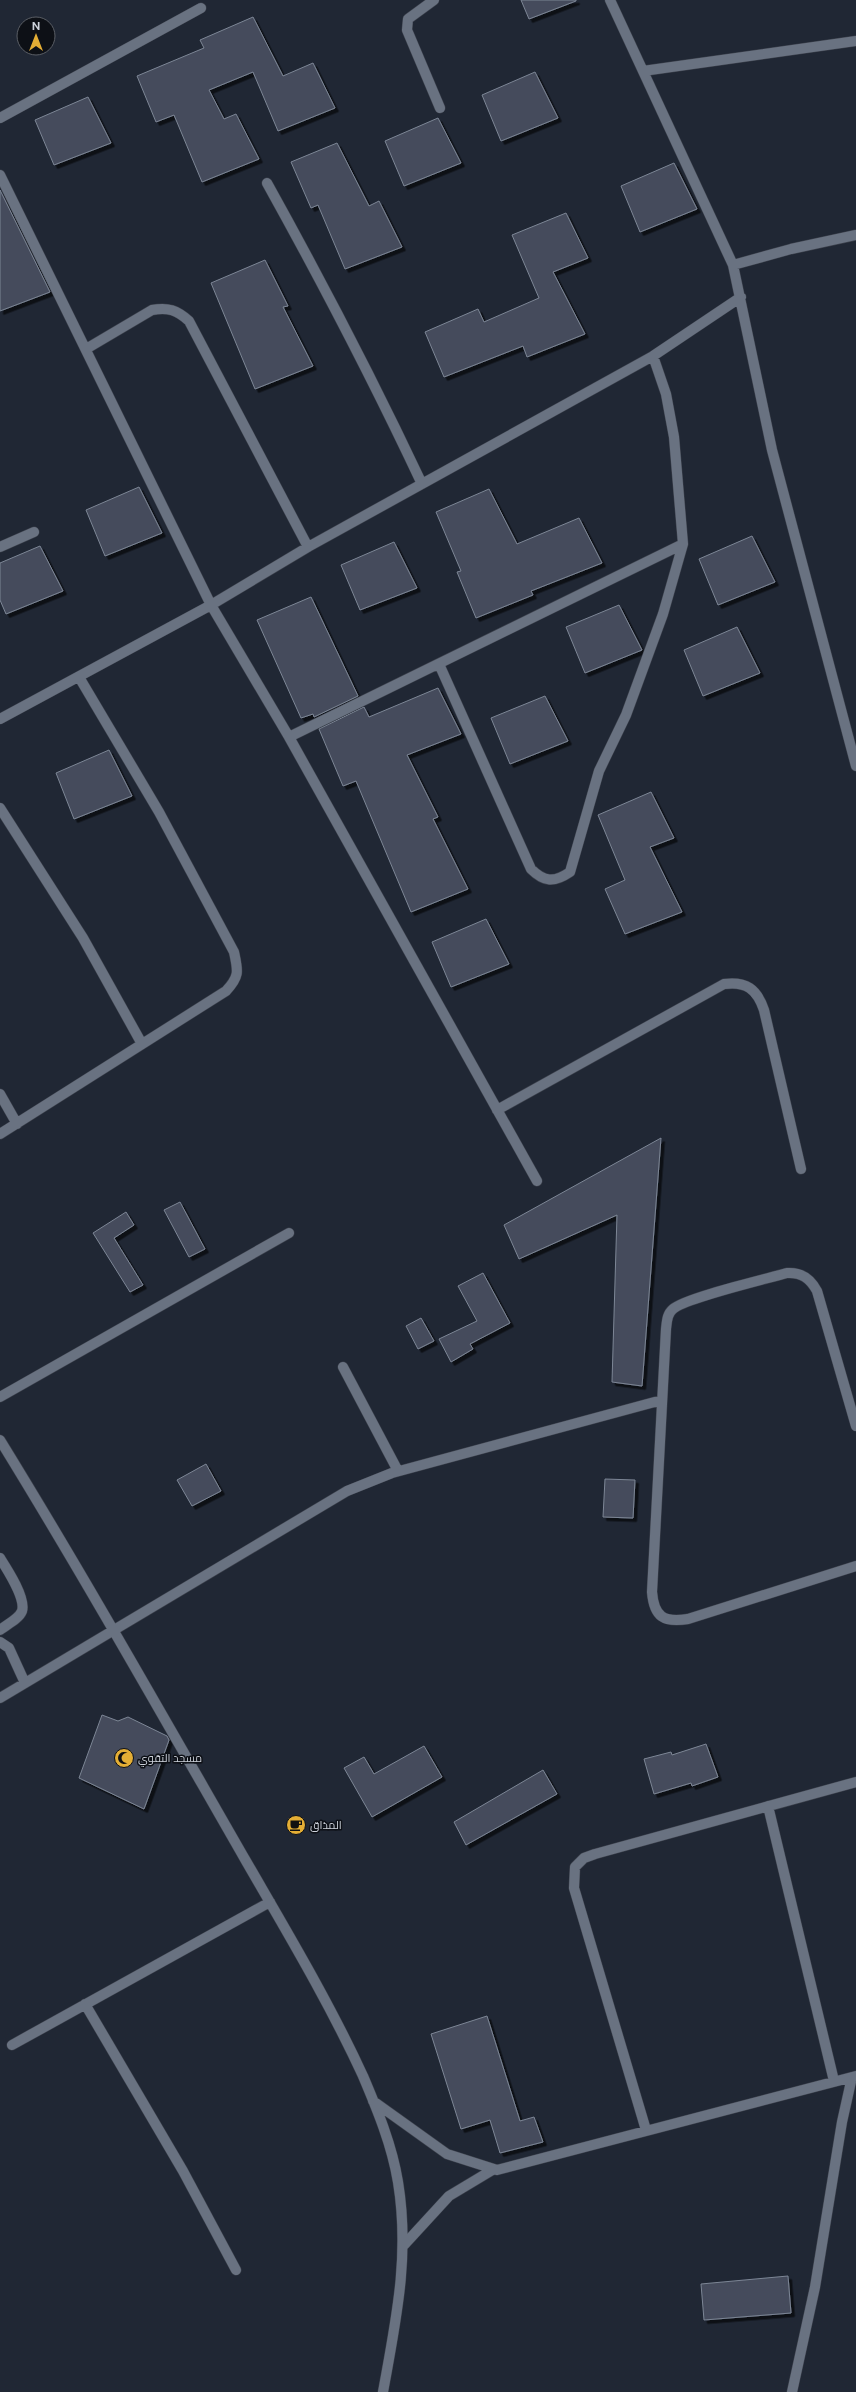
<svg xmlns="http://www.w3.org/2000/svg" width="856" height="2392" viewBox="0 0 856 2392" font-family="'Public Sans',Cairo,sans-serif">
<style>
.building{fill:#454c5b;stroke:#7d8696;filter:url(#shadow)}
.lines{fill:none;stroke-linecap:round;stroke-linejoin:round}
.minor-casing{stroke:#3d424d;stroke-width:11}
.minor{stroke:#697281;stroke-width:10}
.labels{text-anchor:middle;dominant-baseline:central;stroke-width:3;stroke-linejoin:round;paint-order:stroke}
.poi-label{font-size:11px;fill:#cdd2db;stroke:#0d1016;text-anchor:start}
</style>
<defs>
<filter id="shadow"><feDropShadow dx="3.5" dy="3.5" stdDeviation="0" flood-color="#0009"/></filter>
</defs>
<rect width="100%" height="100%" fill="#202734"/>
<path class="building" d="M521,0H576V1L529,19Z
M253,17L283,76L313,63L335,108L278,131L253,72L209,90L224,119L236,114L259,159L202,182L174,115L156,122L137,76L204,48L200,40Z
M535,72L558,118L501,141L482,95Z
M88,97L111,143L54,165L35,120Z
M438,118L461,163L404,186L385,141Z
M337,143L369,206L379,201L402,247L345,269L318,205L311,208L291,162Z
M674,163L697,209L640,232L621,186Z
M0,190L50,292L0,311Z
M566,213L588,258L553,272L585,334L527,357L523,346L444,377L425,332L478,309L484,322L539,298L512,235Z
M265,260L288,306L283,307L313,366L255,389L211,283Z
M139,487L162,533L105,556L86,510Z
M489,489L517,544L579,518L602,563L531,591L533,595L476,618L457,572L461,571L436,512Z
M752,536L775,582L718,605L699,559Z
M394,542L417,588L360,610L341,565Z
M40,546L63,591L6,614L0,600V563Z
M311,597L358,696L314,717L313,714L301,718L257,620Z
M619,605L642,650L585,673L566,627Z
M737,627L760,673L703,696L684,650Z
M438,688L461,734L407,755L438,817L433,819L468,889L411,912L356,781L343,786L319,729L364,707L369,717Z
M545,696L568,741L510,764L491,718Z
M109,750L132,796L74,819L56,773Z
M651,792L674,838L650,847L682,912L625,934L605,889L625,880L598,815Z
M486,919L509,964L451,987L432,942Z
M661,1138L642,1386L612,1382L617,1215L519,1259L504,1225Z
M180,1202L205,1249L189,1257L164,1210Z
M126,1212L134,1225L114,1238L143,1285L130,1292L93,1233Z
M483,1273L510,1323L470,1344L473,1349L451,1362L439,1339L477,1321L458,1286Z
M421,1318L434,1341L418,1349L406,1326Z
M206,1464L221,1491L192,1506L177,1480Z
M605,1479L635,1480L633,1518L603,1517Z
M102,1715L118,1721L128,1717L167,1736L169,1740L144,1809L79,1778Z
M706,1744L718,1777L692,1786L691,1783L654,1794L644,1759L671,1752L672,1755Z
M424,1746L442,1777L372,1817L344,1768L364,1757L374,1774Z
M543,1770L557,1794L466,1845L454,1822Z
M487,2016L520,2121L534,2117L543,2142L500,2153L490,2120L461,2129L431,2034Z
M788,2276L791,2313L704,2320L701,2284Z"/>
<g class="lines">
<defs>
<path id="minor" d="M434,0L408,19L407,30L440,108
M610,0L733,265L772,450L856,766
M643,71L856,41
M0,118L201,8
M0,175L211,605L289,737L537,1181
M267,183C322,282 374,382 422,484
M733,265L791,249L856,235
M86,349L152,310C168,307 177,310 189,321L308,547
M0,547L34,532
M439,664L531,869C544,882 554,883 570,872L599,771L626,715L663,614L683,544L674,437L666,394L653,356
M0,719L211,605L308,547L653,356L741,297
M289,737L683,544
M0,808L83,938L142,1044
M0,1094L17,1124
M497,1110L724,984C746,981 757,989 764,1010L801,1169
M0,1134L226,991C240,976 238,971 234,952L159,812L79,677
M343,1367L398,1471
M0,1397L289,1233
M856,1426L817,1291C810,1278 801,1272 787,1273C766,1279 685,1298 673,1309C667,1314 667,1321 666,1329L652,1592C654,1617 664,1623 688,1619L856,1566
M0,1440C85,1578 165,1720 246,1861C287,1932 329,2002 363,2076C377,2109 392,2145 398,2182C410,2256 396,2320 383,2392
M0,1558C7,1569 26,1598 22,1611C19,1619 6,1625 0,1630
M0,1642L9,1648L25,1683
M0,1698L347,1491L392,1473L662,1400
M768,1806L834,2081
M85,2004L183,2171L236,2270
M12,2045L270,1902
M373,2101L447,2154L497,2170L856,2076
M646,2130L574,1888L575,1867L584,1858L595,1854L856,1782
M404,2245L449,2196L494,2169
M792,2392L815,2287L842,2122L852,2077"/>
</defs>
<use href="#minor" class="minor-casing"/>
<use href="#minor" class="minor"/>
</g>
<defs>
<symbol id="mosque-disc" viewBox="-11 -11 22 22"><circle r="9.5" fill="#e4ae35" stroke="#0d1016"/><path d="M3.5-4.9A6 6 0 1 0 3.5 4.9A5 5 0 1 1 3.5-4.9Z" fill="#111"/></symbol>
<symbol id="cafe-disc" viewBox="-11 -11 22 22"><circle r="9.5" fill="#e4ae35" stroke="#0d1016"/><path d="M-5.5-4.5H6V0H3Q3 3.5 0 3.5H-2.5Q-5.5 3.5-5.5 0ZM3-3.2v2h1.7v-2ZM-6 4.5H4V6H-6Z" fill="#111"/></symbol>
</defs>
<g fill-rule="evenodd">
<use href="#mosque-disc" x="113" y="1747" width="22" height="22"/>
<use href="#cafe-disc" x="285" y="1814" width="22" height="22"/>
</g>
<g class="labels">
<g class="poi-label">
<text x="138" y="1758">مسجد التقوي</text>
<text x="310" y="1825">المذاق</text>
</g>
</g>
<g transform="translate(36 36)"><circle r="19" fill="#0d1016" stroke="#5a5e65"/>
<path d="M0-3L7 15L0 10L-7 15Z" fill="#e4ae35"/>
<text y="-6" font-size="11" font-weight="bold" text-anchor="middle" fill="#cdd2db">N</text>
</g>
</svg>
